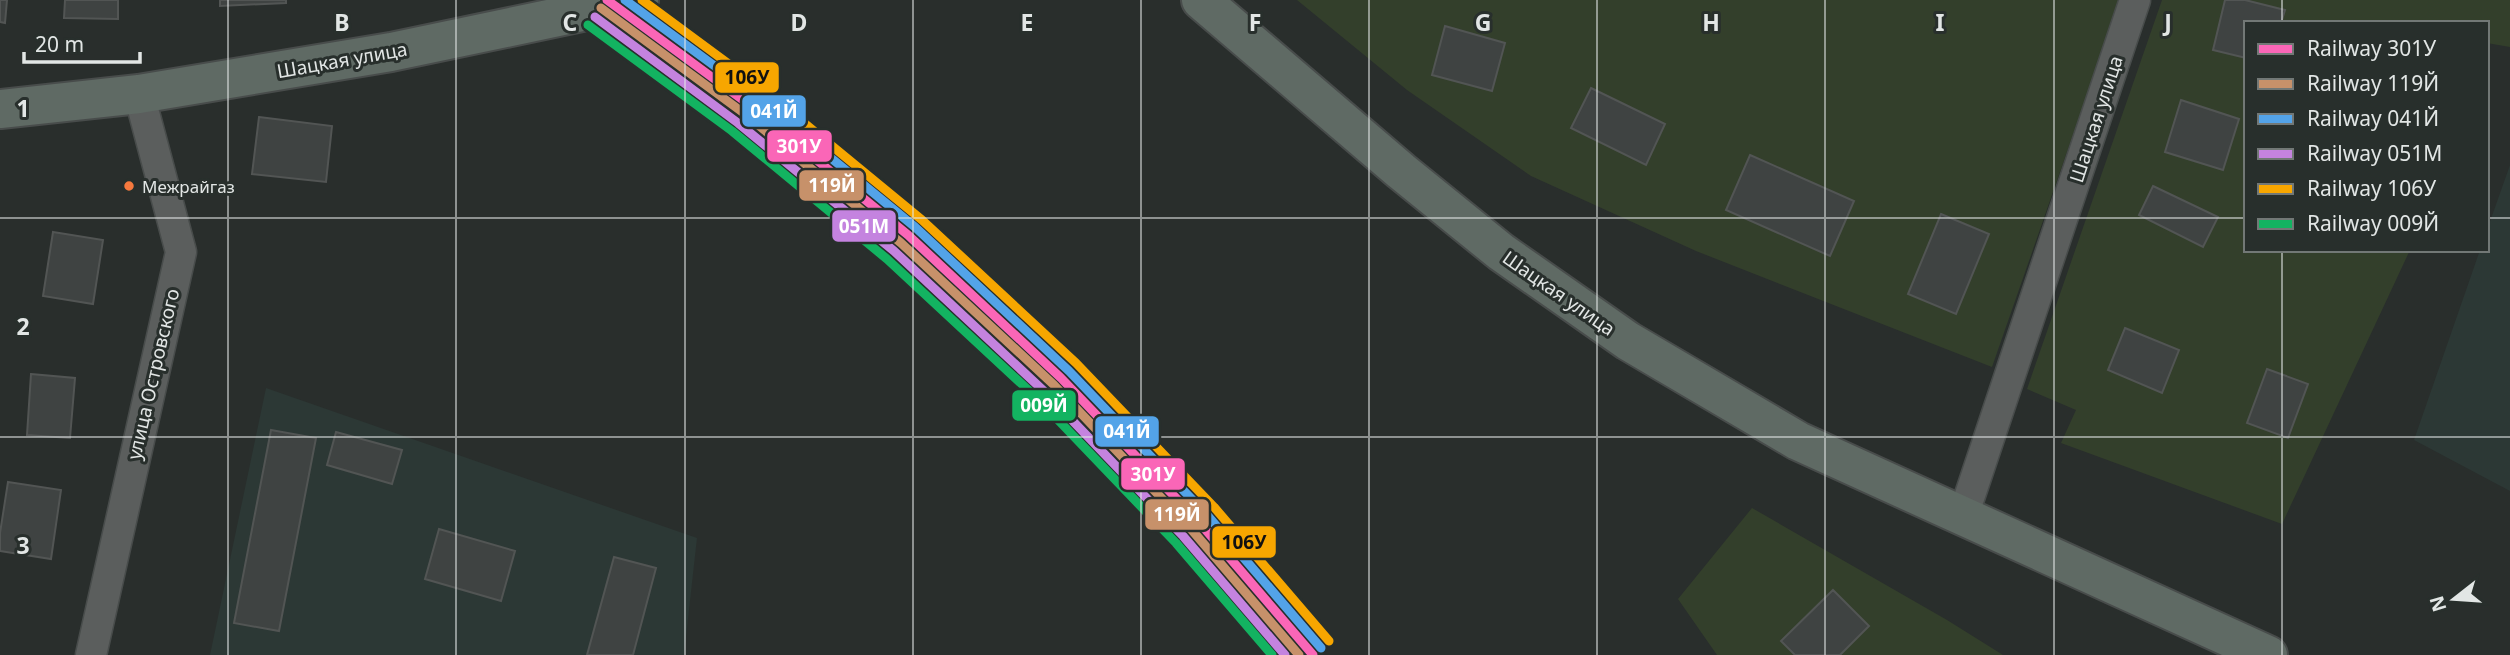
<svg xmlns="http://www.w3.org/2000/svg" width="2510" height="655" viewBox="0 0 2510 655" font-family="'Noto Sans',sans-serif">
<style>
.built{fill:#2c3835}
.green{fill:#333f2b}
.building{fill:#3f4342;stroke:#525554;stroke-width:2}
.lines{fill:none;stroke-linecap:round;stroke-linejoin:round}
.minor-casing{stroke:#484c4b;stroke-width:33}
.primary-casing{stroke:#484c4b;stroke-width:42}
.minor{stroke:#5b5e5d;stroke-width:30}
.primary{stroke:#5f6a64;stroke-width:38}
.rail-1-casing{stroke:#282f2c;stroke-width:14}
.rail-2-casing{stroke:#282f2c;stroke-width:14}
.rail-3-casing{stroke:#282f2c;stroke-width:14}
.rail-4-casing{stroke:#282f2c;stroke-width:14}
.rail-5-casing{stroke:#282f2c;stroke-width:14}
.rail-6-casing{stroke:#282f2c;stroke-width:14}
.rail-1{stroke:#fa66b7;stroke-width:9}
.rail-2{stroke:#c7916a;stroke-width:9}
.rail-3{stroke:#53a3e8;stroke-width:9}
.rail-4{stroke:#c483df;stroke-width:9}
.rail-5{stroke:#f7a600;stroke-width:9}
.rail-6{stroke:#13b361;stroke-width:9}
.grid{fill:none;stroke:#e2e6e5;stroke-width:2;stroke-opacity:0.55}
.bus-dot{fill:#f6793e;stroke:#282f2c;stroke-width:2.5}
.labels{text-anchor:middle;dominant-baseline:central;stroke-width:6;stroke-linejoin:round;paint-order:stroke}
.bus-label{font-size:17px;fill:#e2e6e5;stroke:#282f2c;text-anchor:start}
.street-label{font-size:19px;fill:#e2e6e5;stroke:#282f2c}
.grid-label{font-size:23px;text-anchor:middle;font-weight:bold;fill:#e2e6e5;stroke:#282f2c;stroke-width:6;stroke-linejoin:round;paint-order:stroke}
.line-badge{stroke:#282f2c;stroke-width:2.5}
.badge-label{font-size:19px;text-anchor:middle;font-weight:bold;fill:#fff}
.pale-badge-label{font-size:19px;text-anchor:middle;font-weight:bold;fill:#111}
</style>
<rect width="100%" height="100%" fill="#292e2c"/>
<path class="built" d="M2510,165V491L2414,440L2480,250H2487V230Z
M266,388L697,538L684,655H210Z"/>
<path class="green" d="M1297,0H2120L1992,367L1696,251L1531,176L1407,90Z
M2162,0H2510V47L2487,43V23H2246V250H2410L2282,524L2061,443L2076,410L2027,389Z
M1752,508L1947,620L2003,655H1717L1678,599Z"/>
<path class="building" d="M0,0H7L5,23L0,22Z
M65,0H118V19L64,18Z
M220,0H286V3L220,6Z
M2225,0H2245L2285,10L2281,23H2246V58L2213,50Z
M1445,26L1505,43L1492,91L1432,75Z
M1591,88L1665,124L1646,165L1571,128Z
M2181,100L2239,119L2223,170L2165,152Z
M259,117L332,126L326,182L252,174Z
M1750,155L1854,201L1830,256L1726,210Z
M2153,186L2218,217L2203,247L2139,215Z
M1941,214L1989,234L1956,314L1908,294Z
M53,232L103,240L93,304L43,296Z
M2125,328L2179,350L2162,393L2108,370Z
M2267,369L2308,384L2288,438L2247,423Z
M31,374L75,378L70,438L27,435Z
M271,430L316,438L279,631L234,623Z
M336,432L402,450L392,484L327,465Z
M8,482L61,490L51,559L0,551V533Z
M439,529L515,551L501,601L425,579Z
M614,557L656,568L633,655H587Z
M1833,590L1869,626L1840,655H1795L1781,641Z"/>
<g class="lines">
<defs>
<path id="minor" d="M1963,516L2135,0
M91,655L181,252L139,94"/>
<path id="primary" d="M1201,0L1401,171L1501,252L1628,341L1798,441L2268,655
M0,109L139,94L391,52L639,0"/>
</defs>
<use href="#minor" class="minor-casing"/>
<use href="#primary" class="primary-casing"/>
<use href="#minor" class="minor"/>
<use href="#primary" class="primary"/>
<defs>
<path id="rail-1" d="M607,0L751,106L908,235L1061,378L1199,522L1313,655"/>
<path id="rail-2" d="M601,8L745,114L901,243L1054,385L1191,529L1299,655"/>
<path id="rail-3" d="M625,0L758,98L915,227L1069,371L1207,515L1321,648"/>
<path id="rail-4" d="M595,17L738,123L894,251L1046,393L1183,536L1285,655"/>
<path id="rail-5" d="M642,0L764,90L922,220L1076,363L1214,507L1329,641"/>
<path id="rail-6" d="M588,25L732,131L887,259L1039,400L1176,543L1272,655"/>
</defs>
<use href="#rail-1" class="rail-1-casing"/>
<use href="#rail-2" class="rail-2-casing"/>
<use href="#rail-3" class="rail-3-casing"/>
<use href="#rail-4" class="rail-4-casing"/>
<use href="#rail-5" class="rail-5-casing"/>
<use href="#rail-6" class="rail-6-casing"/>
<use href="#rail-1" class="rail-1"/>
<use href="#rail-2" class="rail-2"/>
<use href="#rail-3" class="rail-3"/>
<use href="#rail-4" class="rail-4"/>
<use href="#rail-5" class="rail-5"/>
<use href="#rail-6" class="rail-6"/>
</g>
<path class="grid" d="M228,0V655M456,0V655M685,0V655M913,0V655M1141,0V655M1369,0V655M1597,0V655M1825,0V655M2054,0V655M2282,0V23M0,218H2246M2487,218H2510M2282,250V655M0,437H2510"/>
<circle class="bus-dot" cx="129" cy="186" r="6"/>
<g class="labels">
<g class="bus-label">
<text x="142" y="186">Межрайгаз</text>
</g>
<g class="street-label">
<text transform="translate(342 60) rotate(-10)">Шацкая улица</text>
<text transform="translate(2096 119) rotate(-72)">Шацкая улица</text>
<text transform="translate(1559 293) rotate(35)">Шацкая улица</text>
<text transform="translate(153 374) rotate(-77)">улица Островского</text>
</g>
</g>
<g class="grid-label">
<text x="342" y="31">B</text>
<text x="570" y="31">C</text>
<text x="799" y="31">D</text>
<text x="1027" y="31">E</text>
<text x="1255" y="31">F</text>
<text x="1483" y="31">G</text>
<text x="1711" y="31">H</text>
<text x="1940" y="31">I</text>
<text x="2168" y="31">J</text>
<text x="23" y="117">1</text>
<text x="23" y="335">2</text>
<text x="23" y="554">3</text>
</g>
<g class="line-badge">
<rect x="714" y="61" width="66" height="33" rx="7" fill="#f7a600"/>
<rect x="741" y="94" width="66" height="34" rx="7" fill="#53a3e8"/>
<rect x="766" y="129" width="67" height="34" rx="7" fill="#fa66b7"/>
<rect x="798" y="169" width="67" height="33" rx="7" fill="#c7916a"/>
<rect x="831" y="209" width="66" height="34" rx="7" fill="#c483df"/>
<rect x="1011" y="389" width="66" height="33" rx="7" fill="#13b361"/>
<rect x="1094" y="415" width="66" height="33" rx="7" fill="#53a3e8"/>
<rect x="1120" y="457" width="66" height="34" rx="7" fill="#fa66b7"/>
<rect x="1144" y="498" width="66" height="33" rx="7" fill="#c7916a"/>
<rect x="1211" y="525" width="66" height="34" rx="7" fill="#f7a600"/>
</g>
<g class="badge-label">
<text x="774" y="118">041Й</text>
<text x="799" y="153">301У</text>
<text x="832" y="192">119Й</text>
<text x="864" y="233">051М</text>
<text x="1044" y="412">009Й</text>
<text x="1127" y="438">041Й</text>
<text x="1153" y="481">301У</text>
<text x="1177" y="521">119Й</text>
</g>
<g class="pale-badge-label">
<text x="747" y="84">106У</text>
<text x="1244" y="549">106У</text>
</g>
<rect x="2244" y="21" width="245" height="231" fill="#282f2c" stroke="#727876" stroke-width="2"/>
<rect x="2258" y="44" width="35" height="10" fill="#fa66b7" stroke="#727876" stroke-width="2"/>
<text x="2307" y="56" font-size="21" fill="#e2e6e5">Railway 301У</text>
<rect x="2258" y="79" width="35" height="10" fill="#c7916a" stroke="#727876" stroke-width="2"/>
<text x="2307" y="91" font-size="21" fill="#e2e6e5">Railway 119Й</text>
<rect x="2258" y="114" width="35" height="10" fill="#53a3e8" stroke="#727876" stroke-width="2"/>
<text x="2307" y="126" font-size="21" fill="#e2e6e5">Railway 041Й</text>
<rect x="2258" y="149" width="35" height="10" fill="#c483df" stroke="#727876" stroke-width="2"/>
<text x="2307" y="161" font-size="21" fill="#e2e6e5">Railway 051М</text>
<rect x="2258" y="184" width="35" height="10" fill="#f7a600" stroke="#727876" stroke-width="2"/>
<text x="2307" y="196" font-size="21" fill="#e2e6e5">Railway 106У</text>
<rect x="2258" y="219" width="35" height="10" fill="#13b361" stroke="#727876" stroke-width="2"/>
<text x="2307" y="231" font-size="21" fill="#e2e6e5">Railway 009Й</text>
<g transform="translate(2454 599) rotate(253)" stroke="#282f2c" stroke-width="5" paint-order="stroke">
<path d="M0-5L12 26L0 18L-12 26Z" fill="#e2e6e5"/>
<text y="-10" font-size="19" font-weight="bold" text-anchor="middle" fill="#e2e6e5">N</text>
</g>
<path d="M24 52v10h116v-10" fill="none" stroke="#e2e6e5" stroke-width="3.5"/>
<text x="35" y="52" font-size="21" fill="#e2e6e5" stroke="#282f2c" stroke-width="5" paint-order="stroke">20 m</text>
</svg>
